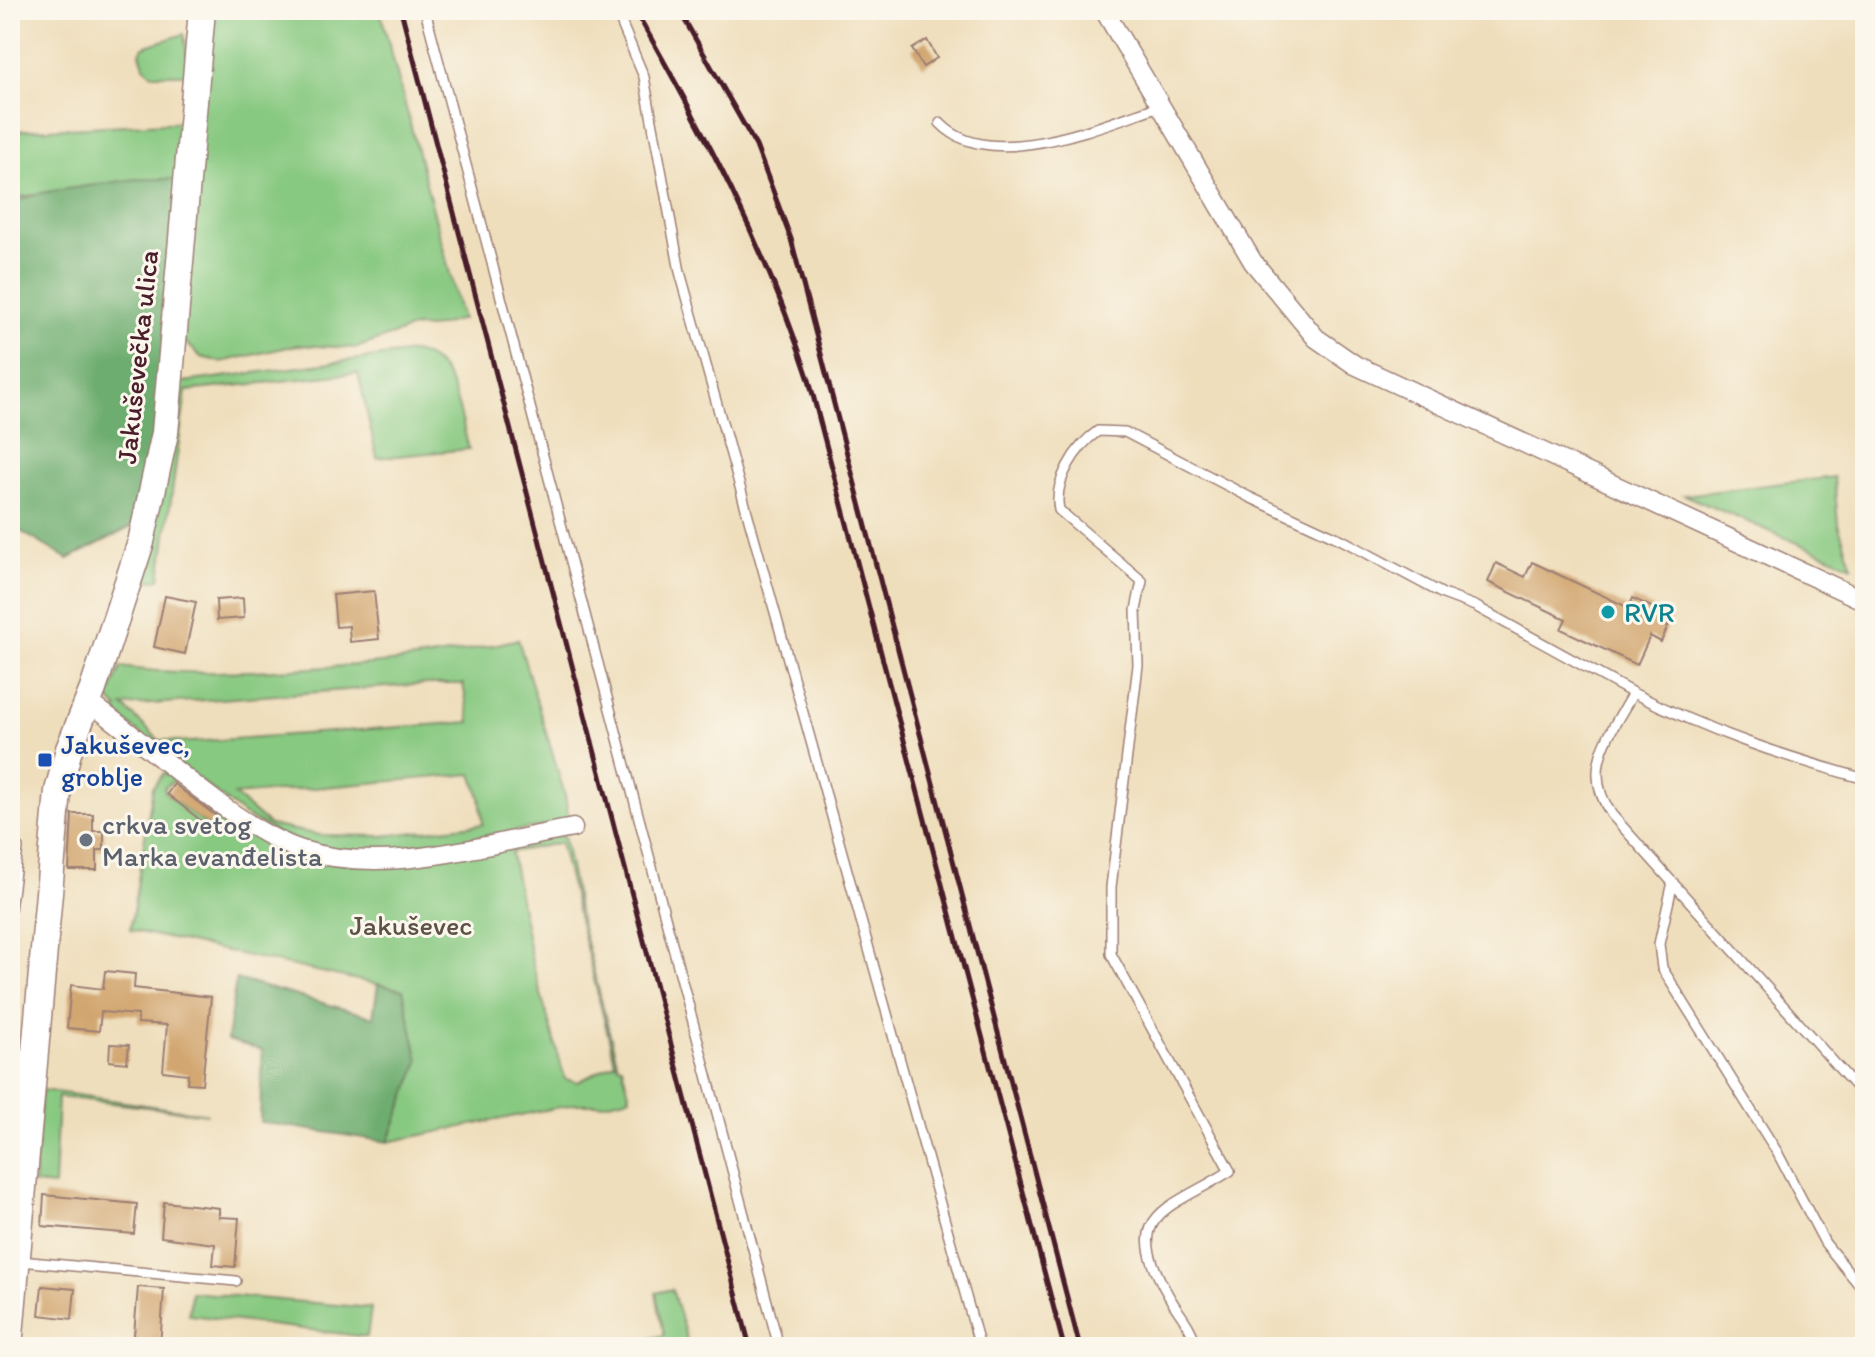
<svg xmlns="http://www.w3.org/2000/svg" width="1875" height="1357" viewBox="0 0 1875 1357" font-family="Itim,sans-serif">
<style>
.green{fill:#88c981;stroke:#697456;stroke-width:2;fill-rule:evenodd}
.forest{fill:#6ead6f;stroke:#5c664d;stroke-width:2}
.building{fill:#d2a670}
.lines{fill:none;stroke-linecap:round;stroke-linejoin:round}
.lane-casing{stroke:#9c7e74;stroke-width:12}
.street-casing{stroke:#9c7e74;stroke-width:21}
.secondary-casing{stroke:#9c7e74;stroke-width:29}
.lane{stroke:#fff;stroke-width:9}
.street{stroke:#fff;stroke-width:18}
.secondary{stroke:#fff;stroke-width:26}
.rail{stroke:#4a1f2b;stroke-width:5}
.culture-dot{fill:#0f9aa8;stroke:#fbf7ec;stroke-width:3}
.transit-dot{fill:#1a4fb4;stroke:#fbf7ec;stroke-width:3}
.worship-dot{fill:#6b7280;stroke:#fbf7ec;stroke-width:3}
.labels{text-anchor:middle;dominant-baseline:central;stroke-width:6;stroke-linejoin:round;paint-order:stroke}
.street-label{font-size:28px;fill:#4a1f2b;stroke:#fbf7ec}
.culture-label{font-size:28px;fill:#0d838f;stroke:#fbf7ec;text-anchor:start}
.transit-label{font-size:28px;fill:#164399;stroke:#fbf7ec;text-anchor:start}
.worship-label{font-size:28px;fill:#5b616d;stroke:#fbf7ec;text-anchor:start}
.park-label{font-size:28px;fill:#5d5245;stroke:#fbf7ec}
</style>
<rect width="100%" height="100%" fill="#fbf7ec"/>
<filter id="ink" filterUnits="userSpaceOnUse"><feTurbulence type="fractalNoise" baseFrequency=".0125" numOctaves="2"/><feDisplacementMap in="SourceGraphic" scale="16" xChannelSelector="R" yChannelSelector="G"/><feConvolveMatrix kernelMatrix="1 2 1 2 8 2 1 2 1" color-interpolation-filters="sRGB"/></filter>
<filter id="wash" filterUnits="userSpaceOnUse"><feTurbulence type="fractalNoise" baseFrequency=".006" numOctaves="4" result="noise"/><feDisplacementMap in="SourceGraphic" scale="32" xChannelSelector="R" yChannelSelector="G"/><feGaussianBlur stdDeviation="1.8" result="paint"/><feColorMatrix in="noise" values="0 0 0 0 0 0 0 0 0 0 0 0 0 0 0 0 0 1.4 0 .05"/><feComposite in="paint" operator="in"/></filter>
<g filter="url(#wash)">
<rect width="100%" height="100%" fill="#efdebc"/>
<path class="green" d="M210,10H380L462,319L430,328L415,327L356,348L297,345L221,362L201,357L180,337Z
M184,34L190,74H151L144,66L140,53L143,47Z
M185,122L179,189L50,193L10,198V131Z
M413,352C456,360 459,414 469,449L377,458L358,373L186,391L160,579L135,583L176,383Z
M1834,477L1838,524L1852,566L1684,495Z
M518,639L565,795L569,822L478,837L445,850L363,854L295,843L244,815L114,713L118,709L108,699L121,667C172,675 224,672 275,670C360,666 436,661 518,639ZM428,684H463L470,722L191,742L159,740L123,706ZM472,774L480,797L483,824L382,836L320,835L269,825L234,795Z
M164,773L178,778L164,788L167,794L208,826L214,828L218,822L214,818L220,812L333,861L564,836L580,919L618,1065L622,1066L630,1097L601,1104H575L388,1142L419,1061L403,990L130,930L153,787ZM560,843L615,1063L578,1082L565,1079L532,962L511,852Z
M42,1090L208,1114L58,1097L54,1186L34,1184Z
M672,1289L689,1347H617L664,1335L656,1293Z
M191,1292L371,1308L367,1337L189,1315Z"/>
<path class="forest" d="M135,179H180L159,406L135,525L68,559L10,525V203L40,193Z
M236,979L373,1017L378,984L403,990L419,1061L388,1142L260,1122L262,1050L227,1040Z"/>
<g id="blocks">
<path class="building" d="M927,40L937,58L923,67L912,49Z
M1532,562L1629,608L1633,598L1672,617L1661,642L1650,636L1637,665L1561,629L1566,619L1488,582L1496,563L1525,577Z
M374,591L379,639L350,642L349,626L336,627L333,595Z
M165,596L196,602L185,654L154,647Z
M243,598L244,618L217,620L216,600Z
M174,784L216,816L208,826L167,794Z
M72,814H93V831H104V850H97V870H69Z
M105,971L135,974L134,988L211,997L202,1084L187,1083L188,1074L163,1071L167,1025L138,1023V1015L101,1012L99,1031L67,1028L71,985L103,989Z
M110,1044L129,1045L127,1063L109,1061Z
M44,1195L137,1204L134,1234L42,1226Z
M164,1202L219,1208V1217L239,1218L235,1267L213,1265L215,1244L161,1237Z
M42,1286L75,1289L72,1319L39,1315Z
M138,1287L164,1289L160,1347H133Z"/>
</g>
</g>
<g filter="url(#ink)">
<use href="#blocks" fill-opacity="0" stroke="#9c7e74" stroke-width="2"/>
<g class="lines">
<defs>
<path id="lane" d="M425,10L779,1347
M616,10L644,77L680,272L980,1347
M940,123C989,175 1104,124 1160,106
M1865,779C1783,756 1710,732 1633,693C1609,736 1580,769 1612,815L1865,1097
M1673,882L1659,944L1662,968L1777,1152L1825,1243L1865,1292
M10,910L18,848
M20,1261L236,1281
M1196,1347C1193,1328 1179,1314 1170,1298C1119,1212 1166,1212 1230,1171L1111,954V887L1138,665L1136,610L1142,581L1059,510C1053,482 1075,447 1098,431L1125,432L1249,497L1342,540L1443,594L1475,606L1633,693"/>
<path id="street" d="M1104,10L1253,262L1316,338L1355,365L1865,601
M87,701C149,743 233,828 302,850C388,877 487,843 573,828"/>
<path id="secondary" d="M10,1335L58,791L69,749L93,689L141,542L165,433L202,10"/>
</defs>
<use href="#lane" class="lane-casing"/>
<use href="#street" class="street-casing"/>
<use href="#secondary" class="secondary-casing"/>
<use href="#lane" class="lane"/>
<use href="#street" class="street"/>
<use href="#secondary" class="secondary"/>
<path class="rail" d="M401,10L750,1347
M635,10C705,133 765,245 809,380L1064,1347
M679,10L756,146L791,239L1080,1347"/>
</g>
</g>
<circle class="culture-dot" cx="1608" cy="612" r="8"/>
<rect class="transit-dot" x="37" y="752" width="16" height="16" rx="4"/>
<circle class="worship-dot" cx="86" cy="840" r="8"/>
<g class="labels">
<g class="street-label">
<text transform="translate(137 357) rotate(-84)">Jakuševečka ulica</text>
</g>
<g class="culture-label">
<text x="1624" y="612">RVR</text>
</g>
<g class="transit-label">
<text x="61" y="744">Jakuševec,<tspan x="61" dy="32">groblje</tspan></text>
</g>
<g class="worship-label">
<text x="102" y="824">crkva svetog<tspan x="102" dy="32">Marka evanđelista</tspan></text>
</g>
<g class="park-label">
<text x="411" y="925">Jakuševec</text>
</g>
</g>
<rect width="1875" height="1357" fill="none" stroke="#fbf7ec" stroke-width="40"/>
</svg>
